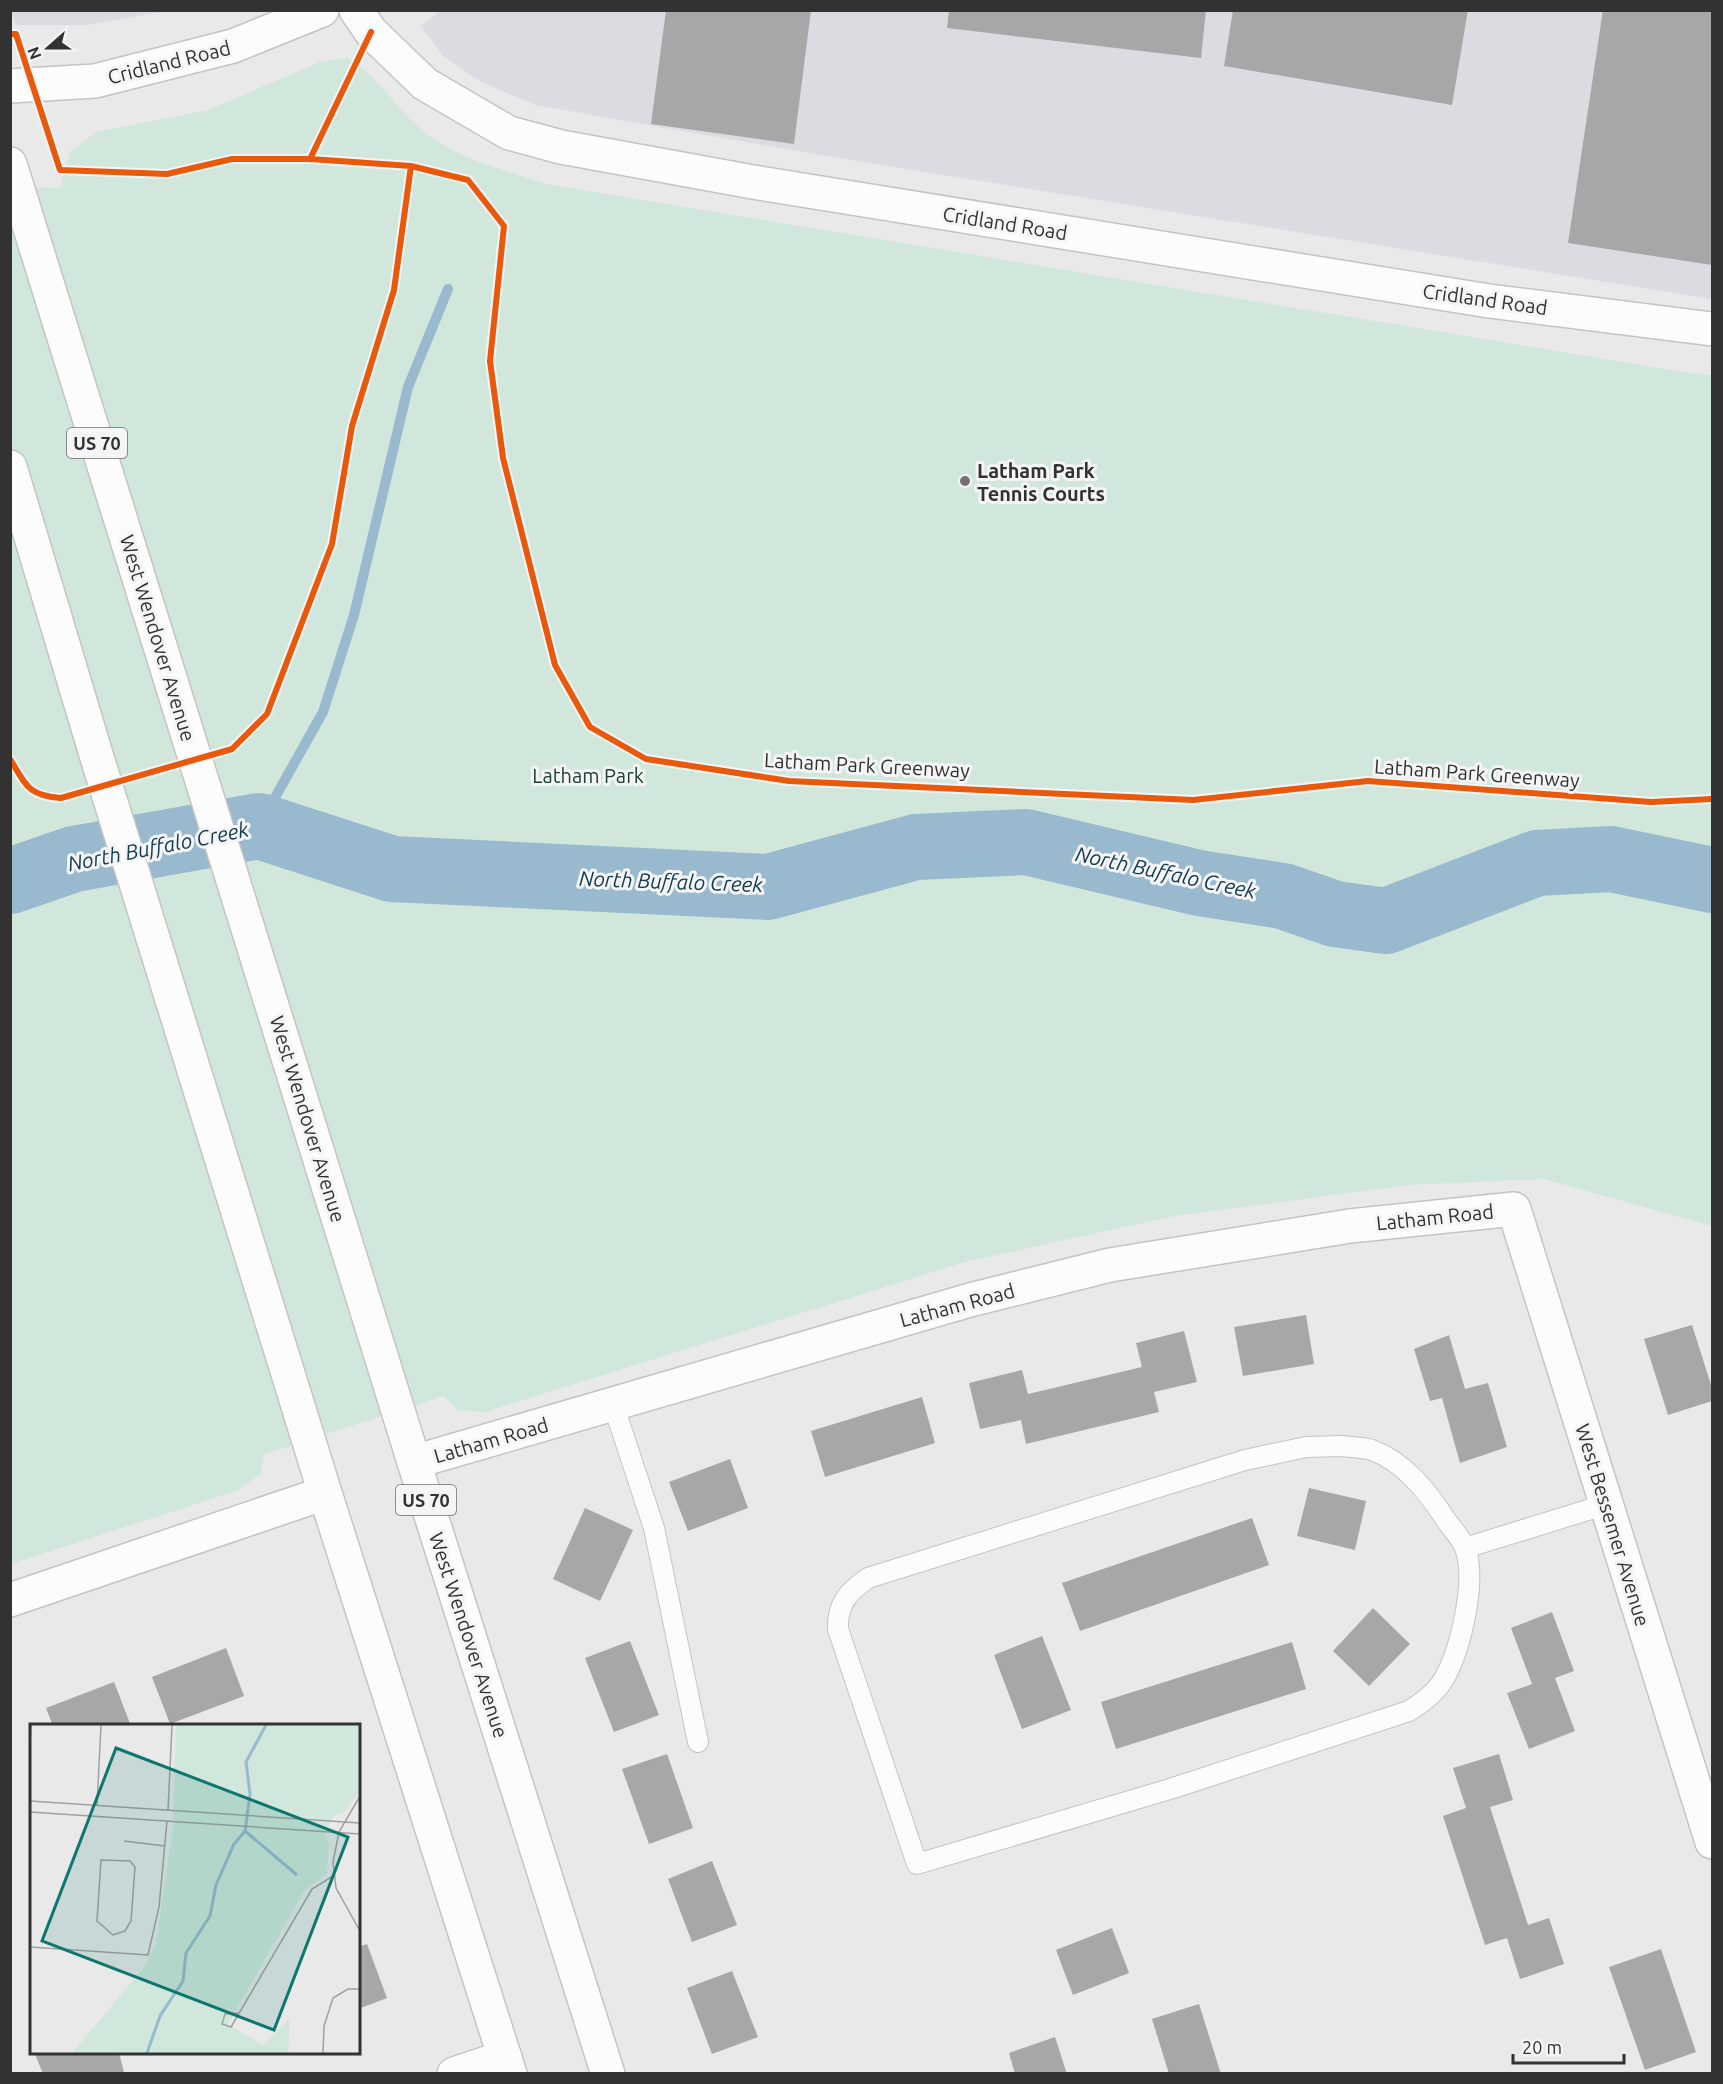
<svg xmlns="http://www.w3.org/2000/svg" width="1723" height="2084" viewBox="0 0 1723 2084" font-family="Ubuntu,sans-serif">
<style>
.built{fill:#dbdbe1}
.green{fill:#d1e7db}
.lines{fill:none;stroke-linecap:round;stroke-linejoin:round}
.stream{stroke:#98b9ce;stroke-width:10}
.river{stroke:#98b9ce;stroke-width:66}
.building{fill:#a8a7a7}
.service-casing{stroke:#c4c4c4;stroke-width:22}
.minor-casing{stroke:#c4c4c4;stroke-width:36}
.tertiary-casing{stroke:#c4c4c4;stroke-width:36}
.trunk-casing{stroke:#c4c4c4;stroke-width:36}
.service{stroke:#fcfcfc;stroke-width:20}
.minor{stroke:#fcfcfc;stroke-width:33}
.tertiary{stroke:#fcfcfc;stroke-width:33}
.trunk{stroke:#fcfcfc;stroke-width:33}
.cycleway-casing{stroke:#f5f5f7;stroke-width:10}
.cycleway{stroke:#e8590c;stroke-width:6}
.poi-dot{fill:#727273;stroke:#f5f5f7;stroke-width:2}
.labels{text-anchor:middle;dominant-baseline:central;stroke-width:6;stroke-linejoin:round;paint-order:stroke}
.shield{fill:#f5f5f7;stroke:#6c6c6e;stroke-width:1.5}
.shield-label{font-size:18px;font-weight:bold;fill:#323233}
.street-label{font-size:20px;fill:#323233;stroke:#f5f5f7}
.poi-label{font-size:20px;font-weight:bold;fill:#323233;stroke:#f5f5f7;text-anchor:start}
.park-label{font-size:20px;fill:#174230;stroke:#f5f5f7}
.water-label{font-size:21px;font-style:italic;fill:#113a4f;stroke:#f5f5f7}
.inset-river{fill:none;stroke:#98b9ce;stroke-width:3}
.inset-road{fill:none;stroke:#a0a0a0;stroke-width:1.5}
.view{fill:#0f766e;fill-opacity:0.15;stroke:#0f766e;stroke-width:3}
.inset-edge{fill:none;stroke:#323233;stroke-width:3}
</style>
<rect width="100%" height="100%" fill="#e9e9e9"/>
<path class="built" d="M441,10L1712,11V299L820,155L535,105L479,81L443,56L421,26Z
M11,11V10L167,11L88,25H16Z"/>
<path class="green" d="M347,58C379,75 397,112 427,134C459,159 507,171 546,184L1689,373L1712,375V1226L1544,1179L1409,1185L1175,1216L965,1262L485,1412L457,1410L444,1396L265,1454L260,1474L239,1490L11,1564V186L60,188L70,152L96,132L208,110L320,62Z"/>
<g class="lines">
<path class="stream" d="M259,826L323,712L354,615L408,387L448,289"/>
<path class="river" d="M10,881L74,859L259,826L392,869L768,887L916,847L1026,842L1199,883L1283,896L1335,914L1386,921L1537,863L1611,859L1712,880"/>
</g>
<path class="building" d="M666,10H811L794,144L651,124Z
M949,10H1206L1201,58L947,28Z
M1233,10H1468L1452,105L1224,66Z
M1603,10H1712V265L1568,243Z
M1306,1315L1314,1364L1243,1376L1234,1327Z
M1692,1325L1712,1388V1401L1668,1415L1644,1339Z
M1184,1331L1197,1382L1154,1392L1159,1412L1026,1444L1021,1420L980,1429L969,1383L1022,1370L1028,1394L1142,1367L1136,1343Z
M1449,1335L1465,1389L1488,1383L1507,1447L1460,1463L1442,1398L1430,1401L1414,1349Z
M922,1397L935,1443L825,1477L811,1431Z
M730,1459L748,1508L688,1531L669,1482Z
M1309,1488L1366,1501L1355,1550L1297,1536Z
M585,1508L633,1530L600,1601L553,1579Z
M1252,1518L1269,1565L1080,1631L1062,1583Z
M1373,1608L1410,1644L1369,1686L1333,1651Z
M1552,1612L1574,1671L1555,1678L1575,1731L1529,1749L1507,1693L1532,1684L1511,1628Z
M1042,1636L1071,1710L1022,1729L994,1655Z
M630,1641L659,1715L614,1732L585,1658Z
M1292,1642L1306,1689L1116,1749L1101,1702Z
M226,1648L244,1696L170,1724L152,1677Z
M114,1682L131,1726H53L46,1708Z
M667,1754L693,1828L649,1844L622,1769Z
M1499,1754L1513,1800L1490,1807L1528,1925L1549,1918L1564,1964L1520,1979L1507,1938L1485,1945L1443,1816L1466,1808L1453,1768Z
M712,1861L737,1925L692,1942L668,1879Z
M1112,1928L1129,1973L1073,1995L1056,1950Z
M367,1944L387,1998L358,2009V1947Z
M1661,1949L1696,2052L1645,2070L1609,1967Z
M732,1971L758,2037L712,2054L687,1988Z
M1199,2004L1221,2074H1169L1152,2019Z
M1055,2037L1067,2074H1015L1009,2053Z
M40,2052H119L124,2073L43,2074L35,2054Z"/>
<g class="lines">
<defs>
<path id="service" d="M613,1404L654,1528L698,1742
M1340,1446C1350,1447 1363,1447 1372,1450C1404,1462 1426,1490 1444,1517C1450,1527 1461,1537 1465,1548C1477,1579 1461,1648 1445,1677C1437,1692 1423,1702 1409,1711L1170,1789L917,1864L838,1629C837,1604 848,1592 868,1578L1245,1460L1306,1447Z
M1465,1548L1607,1504"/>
<path id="minor" d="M356,10L371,32L425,84L509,133L561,147L753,182L1489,301L1712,329
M414,1462L970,1300L1110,1265L1350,1226L1514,1209L1712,1842
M10,1600L325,1493
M454,2074L505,2057"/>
<path id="tertiary" d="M10,86L95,81L233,46L322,10"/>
<path id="trunk" d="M10,164L414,1462L608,2074
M10,467L95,751L325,1493L510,2074"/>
</defs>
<use href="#service" class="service-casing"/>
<use href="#minor" class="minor-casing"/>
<use href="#tertiary" class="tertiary-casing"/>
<use href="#trunk" class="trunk-casing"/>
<use href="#service" class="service"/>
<use href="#minor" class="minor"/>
<use href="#tertiary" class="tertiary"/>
<use href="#trunk" class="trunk"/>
<defs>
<path id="cycleway" d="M10,34H16L60,170L167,174L232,159H310L411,166L468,180L504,226L490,361L503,458L555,665L590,727L646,759L789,781L1193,800L1368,781L1651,802L1712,799
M310,159L371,32
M10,759C26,785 28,796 61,798L232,749L267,714L332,544L352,426L394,290L411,166"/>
</defs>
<use href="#cycleway" class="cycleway-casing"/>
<use href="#cycleway" class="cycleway"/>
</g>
<circle class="poi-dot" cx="965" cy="481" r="6"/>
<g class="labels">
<g class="shield">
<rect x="67" y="428" width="60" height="30" rx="4.5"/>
<rect x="396" y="1485" width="60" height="30" rx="4.5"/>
</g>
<g class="shield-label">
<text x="97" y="443">US 70</text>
<text x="426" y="1500">US 70</text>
</g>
<g class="street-label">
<text transform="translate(169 62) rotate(-14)">Cridland Road</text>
<text transform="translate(1005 223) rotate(9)">Cridland Road</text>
<text transform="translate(1485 299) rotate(8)">Cridland Road</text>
<text transform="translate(158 638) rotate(73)">West Wendover Avenue</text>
<text transform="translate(867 765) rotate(3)">Latham Park Greenway</text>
<text transform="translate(1477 773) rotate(4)">Latham Park Greenway</text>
<text transform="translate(308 1119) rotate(73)">West Wendover Avenue</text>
<text transform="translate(1435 1217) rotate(-6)">Latham Road</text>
<text transform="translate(957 1305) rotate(-15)">Latham Road</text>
<text transform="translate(491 1440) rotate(-16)">Latham Road</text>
<text transform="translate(1613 1525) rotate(73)">West Bessemer Avenue</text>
<text transform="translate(469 1635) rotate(72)">West Wendover Avenue</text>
</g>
<g class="poi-label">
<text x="977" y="470">Latham Park<tspan x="977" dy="23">Tennis Courts</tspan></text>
</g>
<g class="park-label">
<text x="588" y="775">Latham Park</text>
</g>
<g class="water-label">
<text transform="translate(158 846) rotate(-11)">North Buffalo Creek</text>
<text transform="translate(1166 872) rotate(12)">North Buffalo Creek</text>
<text transform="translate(671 881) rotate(2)">North Buffalo Creek</text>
</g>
</g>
<g transform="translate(30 1724)">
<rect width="330" height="330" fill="#e9e9e9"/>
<path d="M146,1H330V68L314,88L304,91L295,112L299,119L297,150L274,167L198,300L233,321L260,294L258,329H42L116,241L126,220L143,103Z" fill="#d1e7db"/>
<path class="inset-river" d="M215,107L267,151M117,329L130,292L153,257L156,229L180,192L186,161L204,120L215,107L220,70L216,38L236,1"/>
<path class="inset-road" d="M0,19L1,1M330,72L309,108L303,138L306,164L330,207M0,77L330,99M67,82L71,1M138,86L142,1M0,88L330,110M94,117L135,122M71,136L100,137L105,143L101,197L95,207L83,211L67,197ZM0,223L118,231L129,183L137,97M209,289L195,290L192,300L201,303L282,165L303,152M293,329L294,302L303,274L318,265H330"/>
<path class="view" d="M86,24L318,113L244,306L12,217Z"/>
<rect width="330" height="330" class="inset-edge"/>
</g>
<rect width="1723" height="2084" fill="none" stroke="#323233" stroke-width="24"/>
<g transform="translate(48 48) rotate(249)" stroke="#f5f5f7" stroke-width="4.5" paint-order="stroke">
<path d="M0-4.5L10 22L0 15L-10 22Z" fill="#323233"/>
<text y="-9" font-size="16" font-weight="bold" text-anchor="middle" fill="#323233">N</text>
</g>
<path d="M1513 2054v9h111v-9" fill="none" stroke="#323233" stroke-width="3"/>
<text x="1522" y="2054" font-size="18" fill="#323233" stroke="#f5f5f7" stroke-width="4.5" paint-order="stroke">20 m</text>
</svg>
